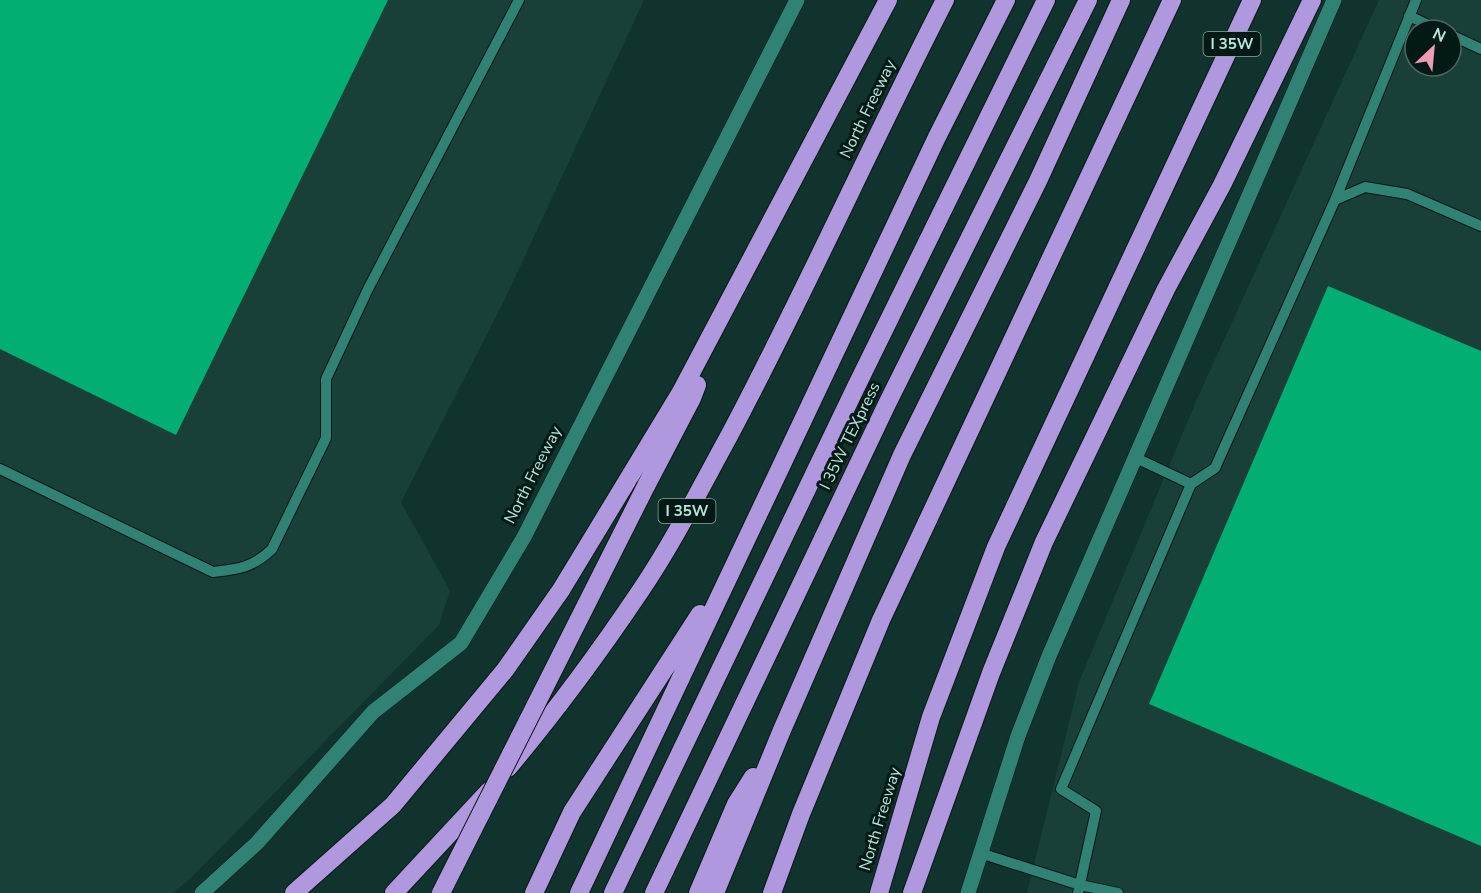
<svg xmlns="http://www.w3.org/2000/svg" width="1481" height="893" viewBox="0 0 1481 893" font-family="'Nunito Sans',sans-serif">
<style>
.built{fill:#193f39;fill-rule:evenodd}
.building{fill:#02ae71}
.lines{fill:none;stroke-linecap:round;stroke-linejoin:round}
.service-casing{stroke:#0a1815;stroke-width:12}
.secondary-casing{stroke:#0a1815;stroke-width:16}
.motorway-casing{stroke:#0a1815;stroke-width:20}
.service{stroke:#308274;stroke-width:10}
.secondary{stroke:#308274;stroke-width:15}
.motorway{stroke:#b098df;stroke-width:18}
.motorway-bridge-casing{stroke:#0a1815;stroke-width:20;stroke-linecap:butt}
.motorway-bridge{stroke:#b098df;stroke-width:18}
.labels{text-anchor:middle;dominant-baseline:central;stroke-width:6;stroke-linejoin:round;paint-order:stroke}
.shield{fill:#031915;stroke:#82aaa1;stroke-width:1.5}
.shield-label{font-size:15px;font-weight:bold;fill:#b8e8dd}
.street-label{font-size:16px;fill:#b8e8dd;stroke:#031915}
</style>
<rect width="100%" height="100%" fill="#11332d"/>
<path class="built" d="M0,0H644L505,299L401,502L450,591L439,625L192,877L173,893H0Z
M1379,0H1481V893H1027L1079,682L1197,399ZM1415,30H1451V66H1415Z"/>
<path class="building" d="M0,0H388L176,435L0,349Z
M1328,286L1481,351V846L1149,704Z"/>
<g class="lines">
<defs>
<path id="service" d="M1409,16L1439,30
M1451,35L1481,49
M1335,200L1416,0
M1136,458L1191,484L1215,468L1335,200L1365,187L1407,194L1481,226
M0,469L213,572C239,569 252,568 272,549L326,438V379L368,289L519,0
M980,853L1080,885L1118,893
M1078,893L1096,811L1061,789L1191,484"/>
<path id="secondary" d="M202,893L257,843L373,712L461,643L524,537L797,0
M968,893L1018,736L1049,656L1334,0"/>
<path id="motorway" d="M646,486L692,398L697,385
M508,768C556,711 600,651 641,590C674,541 701,487 729,436C805,293 871,144 945,0
M294,893L393,805L505,670L561,590L681,392L888,0
M394,893L489,791
M534,893L572,812L700,614
M579,893L937,137L1006,0
M613,893L855,389L1046,0
M654,893L887,404L1088,0
M698,893L736,804L753,777
M715,893L782,730L902,455L1038,181L1121,0
M772,893L801,814L881,620L1172,0
M879,893L931,717L996,547L1252,0
M912,893L991,673L1044,542L1166,289L1222,185L1312,0"/>
</defs>
<use href="#service" class="service-casing"/>
<use href="#secondary" class="secondary-casing"/>
<use href="#motorway" class="motorway-casing"/>
<use href="#service" class="service"/>
<use href="#secondary" class="secondary"/>
<use href="#motorway" class="motorway"/>
<defs>
<path id="motorway-bridge" d="M441,893L646,486"/>
</defs>
<use href="#motorway-bridge" class="motorway-bridge-casing"/>
<use href="#motorway-bridge" class="motorway-bridge"/>
</g>
<g class="labels">
<g class="shield">
<rect x="1203.5" y="32" width="57" height="24" rx="4.5"/>
<rect x="658.5" y="499" width="57" height="24" rx="4.5"/>
</g>
<g class="shield-label">
<text x="1232" y="44">I 35W</text>
<text x="687" y="511">I 35W</text>
</g>
<g class="street-label">
<text transform="translate(868 109) rotate(-64)">North Freeway</text>
<text transform="translate(850 436) rotate(-64)">I 35W TEXpress</text>
<text transform="translate(533 475) rotate(-63)">North Freeway</text>
<text transform="translate(880 819) rotate(-73)">North Freeway</text>
</g>
</g>
<g transform="translate(1433 48) rotate(26)"><circle r="28" fill="#031915" stroke="#4b6c65" stroke-width="1.5"/>
<path d="M0-4.5L10 22L0 15L-10 22Z" fill="#f09ab5"/>
<text y="-9" font-size="16" font-weight="bold" text-anchor="middle" fill="#b8e8dd">N</text>
</g>
</svg>
